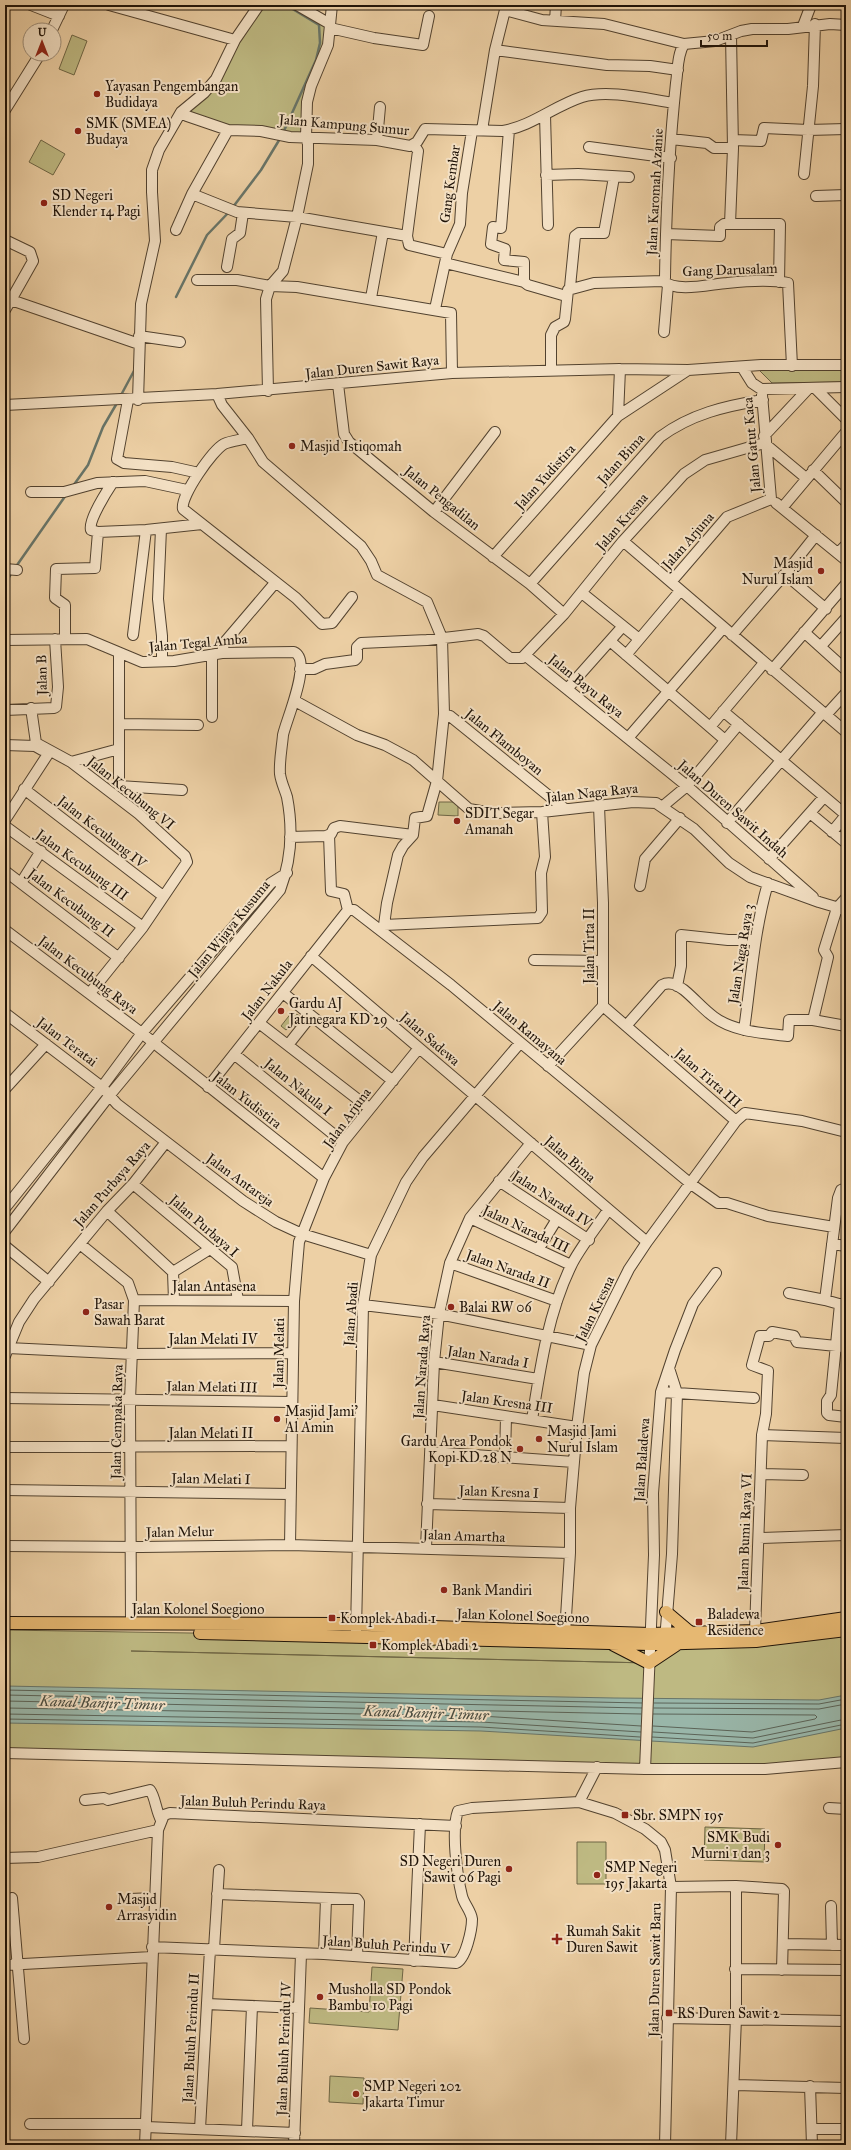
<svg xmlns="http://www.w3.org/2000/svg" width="851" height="2150" viewBox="0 0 851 2150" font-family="'IM FELL Great Primer',serif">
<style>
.green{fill:#beb982;stroke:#6e6645;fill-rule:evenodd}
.water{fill:#99b6a9;stroke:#687569}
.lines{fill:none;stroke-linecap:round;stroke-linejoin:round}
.shore{stroke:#5c6458;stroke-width:1}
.stream{stroke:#687569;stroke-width:2.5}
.minor-casing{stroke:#52422f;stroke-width:12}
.major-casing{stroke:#1f1308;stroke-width:14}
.minor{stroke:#f3e0c4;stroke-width:10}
.major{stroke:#e6b872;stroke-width:12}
.poi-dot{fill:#8f2418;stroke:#f3e0c4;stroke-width:1.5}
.labels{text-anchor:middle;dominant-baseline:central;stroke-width:4;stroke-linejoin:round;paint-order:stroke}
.poi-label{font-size:14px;fill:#1f1308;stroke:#f3e0c4;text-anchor:start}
.street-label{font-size:14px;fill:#1f1308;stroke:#f3e0c4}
.water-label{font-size:15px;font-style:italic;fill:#4a4c40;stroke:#f3e0c4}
</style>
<rect width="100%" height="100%" fill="#edd0a5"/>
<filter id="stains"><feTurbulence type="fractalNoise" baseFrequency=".005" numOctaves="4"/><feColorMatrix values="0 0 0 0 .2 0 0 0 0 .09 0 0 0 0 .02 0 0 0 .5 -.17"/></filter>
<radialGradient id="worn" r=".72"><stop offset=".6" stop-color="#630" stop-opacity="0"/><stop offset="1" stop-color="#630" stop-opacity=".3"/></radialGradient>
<path class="green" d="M261,5H293L328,27L304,136L228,129L184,112L205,95Z
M72,35L87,41L74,75L59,69Z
M41,140L65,154L53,175L29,162Z
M846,368V382L772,383L759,370Z
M439,802H458V816L438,815Z
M292,1012L304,1018L298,1027L292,1025L286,1030L281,1026Z
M5,1630L373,1636L846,1630V1762L798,1767L5,1753ZM131,1651L649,1663H648Z
M705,1827L765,1829L764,1862L704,1860Z
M577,1842H606V1884H577Z
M372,1967L403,1969L398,2030L309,2023L310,2008L369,2012Z
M330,2076L364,2078L363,2104L329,2102Z"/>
<path class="water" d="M5,1686L614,1698L819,1700L846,1695V1728L753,1747L481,1731L5,1723Z"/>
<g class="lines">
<path class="shore" d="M5,1690L642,1703
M5,1695L642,1708
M5,1701L641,1714
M654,1703L819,1704L846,1699
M5,1708L481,1716L641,1726
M654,1708L819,1709L846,1704
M5,1714L481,1722L641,1732
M5,1719L481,1727L640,1737
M653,1726L752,1732L815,1719L817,1717L815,1715L653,1714
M653,1732L753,1738L846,1719
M652,1737L753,1743L846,1724"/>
<path class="stream" d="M283,133L316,60L320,43L319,25L286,5
M233,207L261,170L281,137
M176,297L207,235L230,211
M120,397L135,369
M73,486L88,465L103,427L117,403
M15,568L66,495
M5,584L12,572"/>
<defs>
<path id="minor" d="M31,5L59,16
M109,5L235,40
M297,5L330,24
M555,21L556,5
M803,26L811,5
M330,28L374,38L423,45L429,16
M52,30L64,5
M495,50L607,65L650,66L678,70
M5,110L40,54
M181,112L187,116L228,130L261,131L290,137L377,140L410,146L417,142L425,129L503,131C532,126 554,106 582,97C608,89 647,99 674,103
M545,115L548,225
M482,130L495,50L505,10L542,20L604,24L684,44
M509,130L501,228L493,227L491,244L505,249L504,260L524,262V282
M671,139L707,143L714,148H733
M377,140L380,107
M733,140L761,141L764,128L808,130L846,129
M589,147L671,158
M804,174L813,86L815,24
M546,175L578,174L629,177
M192,194L228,130
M816,196L846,195
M730,224L733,148L731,35
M176,230L192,194L237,212L297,217L407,236L409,245L447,254
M666,234L720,236V227L724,224H780L779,282
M407,236L418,151L414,145
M5,240L30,252L33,261L11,300
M445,263L524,282L528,285L566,296
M227,267L232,239L240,233L243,213
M197,280H237L270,286L297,287L451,313L452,373
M663,281L665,278C666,213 669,148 676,83C678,71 677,55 684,44L715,41L741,31L752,29H788L830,24L846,25
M663,281C676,293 711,284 727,283C746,281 770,279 788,283L792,366
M570,287L575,236L579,233H604L614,177
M371,298L383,232
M435,309L447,254L460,224L462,193L472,131
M5,310L11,300L139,344
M664,332L668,285
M139,336L180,342
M742,367L752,383L761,389L846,387
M551,371V335L555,327L564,322L565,319L568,290L594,283L663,281
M338,384L344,434L349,442L434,512L530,584L564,614
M815,388L846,419
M268,391L266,299L270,286L283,271L297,217L308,164V144L306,137L307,102L311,86L328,45L332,5
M217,394L222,405L248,438L263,462L361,546L371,561L377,575L427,602L442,638L444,714L437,781L427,816L415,818L413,835L403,846L398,855L387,903L384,925L381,931
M762,395L771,499
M128,400L117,459L124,463L172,467L199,473
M138,400L141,304L155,241L152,192V170L159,150L181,112L204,93L216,79L235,40L259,5
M5,405L217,394L452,373L620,369L688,370L761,365H846
M618,416L620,369
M764,436L808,389
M248,438C240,440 230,441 224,444C213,450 180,496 183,509L296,598L322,624L332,623L352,597
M813,470L846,502
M113,482C107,491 88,521 91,530L98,532L146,530L202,524
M31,492H64L97,483L145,481L187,490
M776,503L846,560
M782,508L846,432
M434,512L495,432
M161,529L158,599L162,636V661
M623,541L846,732
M838,553L846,545
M493,557L618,416L688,370
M5,569L17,570
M785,574L826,609
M671,582L727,517L771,499
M530,584L660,437C691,414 725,406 763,400
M582,593L639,639
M804,632L846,670
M133,635L146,530
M732,635L785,574L816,535
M65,639V605L55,598L56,569L95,568L98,532
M5,640L87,639L142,662L174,661L222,653L294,652C313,660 286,720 283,735C282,747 279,762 280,774C281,782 285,790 287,797C293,828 291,861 280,890L109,1096L5,1231
M610,641L725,740
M821,646L846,618
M119,653V786L182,790
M222,653L224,643L275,583
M212,655V717
M626,655L680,591
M526,656L687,786L813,897
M300,669H314L325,664L355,660L357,658V647L361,643L427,640L478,634L484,636L510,658H522L564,614L623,541L684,474L705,460L764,443L806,478
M772,670L846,584
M568,688L623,626
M295,701L357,735L385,745L413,760L469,809L492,813L542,812L633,802L656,803L694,829L729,863L750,877L819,902L846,910
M31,708L36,743L71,762L139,814L185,856L187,862L143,927L90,993
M5,710L54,708L56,707L58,687L55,639
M723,711L846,815
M444,714L450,716L565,809
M826,715L846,693
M119,724L198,725
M710,727L764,663
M628,738L723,628
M5,745L35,746L42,750
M71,762L119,749
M24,789L163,896
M663,806L687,786L739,724
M810,813L846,843
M5,820L50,751
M727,823L823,712
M5,826L143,927
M832,832L846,815
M329,835L331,891L344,894L348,910
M290,837L326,836L331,834L334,828L340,826L413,835
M769,859L824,797
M5,871L119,958
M21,883L41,851
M640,886L645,859L680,818
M348,910H354L451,985L691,1184L718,1203H727L768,1216L834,1227
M384,925L538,918L542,912L541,873L545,857L542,812
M5,930L139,1031L324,1178
M311,956L647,1242
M534,960L603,961
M677,986L681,966V935L728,940H755
M283,993L393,1081
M5,1013L102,1087L117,1104L243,1201L276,1222L302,1234L371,1255
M813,1020L828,957L824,950L837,908L846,898
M259,1023L369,1108
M626,1026L662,985C670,981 677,985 684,990C695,999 703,1009 714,1017C734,1032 764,1033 788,1036L789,1020H813L846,1026
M744,1030C751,981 754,931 768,883
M288,1045L311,1016
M234,1054L343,1142
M548,1066L603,1006V903L599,806
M208,1087L348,910
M5,1089L46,1044
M736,1121L745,1113L802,1121L846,1132
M499,1181L589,1240
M133,1184L232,1267L238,1300
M846,1188L841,1190L838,1198L825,1300L846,1306
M5,1208L102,1087L142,1033L271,883L287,873
M107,1211L173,1272L174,1300
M470,1218L571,1265
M80,1244L128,1283L134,1300L130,1400L131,1624
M832,1244L846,1246
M5,1246L49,1282
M538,1250L557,1219
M450,1263L557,1301
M173,1272L210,1249
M789,1293L825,1300
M134,1300L294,1301
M840,1304L831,1395L827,1401V1413L829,1415L846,1417
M363,1305L439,1314L591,1345
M8,1348L132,1354L293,1353
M5,1356L19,1322L34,1299L107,1211L133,1184L166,1142
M434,1362L538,1379
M661,1392L754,1398
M5,1398L292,1402
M433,1405L577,1427
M532,1420C540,1369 548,1313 571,1266C579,1249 597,1227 608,1210
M762,1435L846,1438
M5,1447L291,1446
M431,1452L574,1462
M505,1457L506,1417
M761,1474L803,1475
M5,1490L290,1494
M427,1504L570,1508
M759,1538L846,1535
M290,1545L294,1301L299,1242L324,1178L343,1142L419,1048
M5,1546L141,1547L290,1545L570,1553
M426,1548L434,1362L439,1314L450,1263L470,1218L531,1143
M356,1631L363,1305L371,1255L406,1182L423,1157L520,1043
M755,1631L762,1435L766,1414L768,1371L752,1365L760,1336H769L772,1332L794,1336L797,1342L846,1347
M565,1633L570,1553V1508L577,1427L584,1373L591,1345L629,1269L647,1242L736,1121L603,1006
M665,1640L672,1554L677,1393L669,1368
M5,1753L645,1769H765L846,1762
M645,1769L654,1555L653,1493L661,1392L675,1350L693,1304L716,1273
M85,1800L104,1798L108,1800L150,1790C155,1796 156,1811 161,1820
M579,1802L597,1767
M829,1808L846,1809
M5,1858L38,1857L158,1830
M671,1887L736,1886L782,1889L784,1891L782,1970
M217,1894L357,1899L359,1902L357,1956
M12,1898L24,2039
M130,1899L155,1898
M831,1906L832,1945
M784,1944L846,1945
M152,1947L324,1954L456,1963C466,1959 472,1929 472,1919C471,1911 464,1904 462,1896C457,1876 451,1830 458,1811L472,1808L579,1802L615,1813L645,1829L661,1842L665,1850L671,1887L665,2145
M214,1949L219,1870
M324,1954L326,1899
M414,1961L420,1824
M5,1965L152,1957
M735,1969L846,1970
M207,2004L299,2008
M667,2018L846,2021
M735,2085L846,2088
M810,2086L812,2145
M30,2124H145
M146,2127L295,2133
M200,2129L210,1949
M812,2129H846
M247,2130L252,2006
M145,2145L158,1830L164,1815L170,1813L456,1826
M294,2145L301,1954
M731,2145L736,2018V1886"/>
<path id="major" d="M666,1612L692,1634
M5,1623L342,1624L650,1634L755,1631L846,1618
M200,1633L650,1644L756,1641L846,1630
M614,1645L649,1663L679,1643"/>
</defs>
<use href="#minor" class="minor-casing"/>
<use href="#major" class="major-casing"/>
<use href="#minor" class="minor"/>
<use href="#major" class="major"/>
</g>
<g class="poi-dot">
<circle cx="97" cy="94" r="4"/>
<circle cx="78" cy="131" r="4"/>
<circle cx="44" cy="203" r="4"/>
<circle cx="292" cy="446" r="4"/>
<circle cx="821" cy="571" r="4"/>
<circle cx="457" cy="821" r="4"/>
<circle cx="281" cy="1011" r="4"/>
<circle cx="451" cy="1307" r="4"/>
<circle cx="86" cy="1312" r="4"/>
<circle cx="277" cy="1419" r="4"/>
<circle cx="539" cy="1439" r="4"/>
<circle cx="520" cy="1449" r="4"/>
<circle cx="444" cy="1590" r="4"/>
<rect x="328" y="1614" width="8" height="8" rx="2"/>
<rect x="695" y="1618" width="8" height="8" rx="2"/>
<rect x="369" y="1641" width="8" height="8" rx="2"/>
<rect x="621" y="1811" width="8" height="8" rx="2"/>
<circle cx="778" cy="1845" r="4"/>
<circle cx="509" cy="1869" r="4"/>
<circle cx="597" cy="1875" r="4"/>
<circle cx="109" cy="1907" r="4"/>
<path d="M555 1933h4v4h4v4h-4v4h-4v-4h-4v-4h4z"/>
<circle cx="320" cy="1997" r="4"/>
<rect x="665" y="2009" width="8" height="8" rx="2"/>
<circle cx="356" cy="2094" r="4"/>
</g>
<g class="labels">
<g class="poi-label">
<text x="105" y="86">Yayasan Pengembangan<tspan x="105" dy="16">Budidaya</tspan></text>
<text x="86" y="123">SMK (SMEA)<tspan x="86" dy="16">Budaya</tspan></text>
<text x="52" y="195">SD Negeri<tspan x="52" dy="16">Klender 14 Pagi</tspan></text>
<text x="300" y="446">Masjid Istiqomah</text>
<text x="813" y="563" text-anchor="end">Masjid<tspan x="813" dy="16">Nurul Islam</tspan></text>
<text x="465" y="813">SDIT Segar<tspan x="465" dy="16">Amanah</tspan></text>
<text x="289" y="1003">Gardu AJ<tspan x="289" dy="16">Jatinegara KD 29</tspan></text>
<text x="94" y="1304">Pasar<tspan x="94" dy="16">Sawah Barat</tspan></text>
<text x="459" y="1307">Balai RW 06</text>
<text x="285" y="1411">Masjid Jami'<tspan x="285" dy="16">Al Amin</tspan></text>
<text x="547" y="1431">Masjid Jami<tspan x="547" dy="16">Nurul Islam</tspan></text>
<text x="512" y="1441" text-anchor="end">Gardu Area Pondok<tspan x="512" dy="16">Kopi KD 28 N</tspan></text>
<text x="452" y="1590">Bank Mandiri</text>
<text x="707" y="1614">Baladewa<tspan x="707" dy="16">Residence</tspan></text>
<text x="340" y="1618">Komplek Abadi 1</text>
<text x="381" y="1645">Komplek Abadi 2</text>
<text x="633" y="1815">Sbr. SMPN 195</text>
<text x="770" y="1837" text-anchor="end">SMK Budi<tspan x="770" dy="16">Murni 1 dan 3</tspan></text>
<text x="501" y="1861" text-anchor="end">SD Negeri Duren<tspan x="501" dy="16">Sawit 06 Pagi</tspan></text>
<text x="605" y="1867">SMP Negeri<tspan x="605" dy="16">195 Jakarta</tspan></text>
<text x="117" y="1899">Masjid<tspan x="117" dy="16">Arrasyidin</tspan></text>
<text x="566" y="1931">Rumah Sakit<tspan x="566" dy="16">Duren Sawit</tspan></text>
<text x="328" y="1989">Musholla SD Pondok<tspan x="328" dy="16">Bambu 10 Pagi</tspan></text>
<text x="677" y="2013">RS Duren Sawit 2</text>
<text x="364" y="2086">SMP Negeri 202<tspan x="364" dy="16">Jakarta Timur</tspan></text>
</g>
<g class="street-label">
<text transform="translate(344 125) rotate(5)">Jalan Kampung Sumur</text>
<text transform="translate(450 184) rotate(-82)">Gang Kembar</text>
<text transform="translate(655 192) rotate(-87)">Jalan Karomah Azanie</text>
<text transform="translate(730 270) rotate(-2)">Gang Darusalam</text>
<text transform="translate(372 367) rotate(-6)">Jalan Duren Sawit Raya</text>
<text transform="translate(752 445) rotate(-95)">Jalan Gatut Kaca</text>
<text transform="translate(621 459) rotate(-48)">Jalan Bima</text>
<text transform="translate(545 477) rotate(-48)">Jalan Yudistira</text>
<text transform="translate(442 498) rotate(39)">Jalan Pengadilan</text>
<text transform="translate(622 522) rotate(-49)">Jalan Kresna</text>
<text transform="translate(688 541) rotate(-49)">Jalan Arjuna</text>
<text transform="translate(198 643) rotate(-5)">Jalan Tegal Amba</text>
<text transform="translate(42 675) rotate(-91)">Jalan B</text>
<text transform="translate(586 686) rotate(39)">Jalan Bayu Raya</text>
<text transform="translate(504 742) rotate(39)">Jalan Flamboyan</text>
<text transform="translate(131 793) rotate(39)">Jalan Kecubung VI</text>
<text transform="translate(592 793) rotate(-6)">Jalan Naga Raya</text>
<text transform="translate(733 809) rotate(41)">Jalan Duren Sawit Indah</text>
<text transform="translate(102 832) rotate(38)">Jalan Kecubung IV</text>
<text transform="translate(82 865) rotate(36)">Jalan Kecubung III</text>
<text transform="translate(71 903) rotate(37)">Jalan Kecubung II</text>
<text transform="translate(229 929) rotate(-51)">Jalan Wijaya Kusuma</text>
<text transform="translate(589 946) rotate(-90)">Jalan Tirta II</text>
<text transform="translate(741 954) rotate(-81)">Jalan Naga Raya 3</text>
<text transform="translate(88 975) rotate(37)">Jalan Kecubung Raya</text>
<text transform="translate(267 990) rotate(-52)">Jalan Nakula</text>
<text transform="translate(530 1033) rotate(40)">Jalan Ramayana</text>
<text transform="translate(430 1039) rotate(41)">Jalan Sadewa</text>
<text transform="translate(67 1042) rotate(37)">Jalan Teratai</text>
<text transform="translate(708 1078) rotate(41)">Jalan Tirta III</text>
<text transform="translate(298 1087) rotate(39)">Jalan Nakula I</text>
<text transform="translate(247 1100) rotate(38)">Jalan Yudistira</text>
<text transform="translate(347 1118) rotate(-54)">Jalan Arjuna</text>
<text transform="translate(570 1159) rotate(41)">Jalan Bima</text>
<text transform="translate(240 1180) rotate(36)">Jalan Antareja</text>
<text transform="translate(112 1184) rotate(-49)">Jalan Purbaya Raya</text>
<text transform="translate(552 1199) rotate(33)">Jalan Narada IV</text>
<text transform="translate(204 1226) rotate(41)">Jalan Purbaya I</text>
<text transform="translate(526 1229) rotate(25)">Jalan Narada III</text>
<text transform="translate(508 1269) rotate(20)">Jalan Narada II</text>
<text x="214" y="1286">Jalan Antasena</text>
<text transform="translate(595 1309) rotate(-64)">Jalan Kresna</text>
<text transform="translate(351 1314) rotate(-86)">Jalan Abadi</text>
<text x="213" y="1339">Jalan Melati IV</text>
<text transform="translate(279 1353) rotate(-89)">Jalan Melati</text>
<text transform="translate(488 1357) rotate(9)">Jalan Narada I</text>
<text transform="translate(422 1367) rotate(-86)">Jalan Narada Raya</text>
<text transform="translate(212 1387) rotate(1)">Jalan Melati III</text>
<text transform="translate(507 1402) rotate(8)">Jalan Kresna III</text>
<text transform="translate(117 1422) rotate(-89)">Jalan Cempaka Raya</text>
<text x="211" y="1433">Jalan Melati II</text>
<text transform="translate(642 1460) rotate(-86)">Jalan Baladewa</text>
<text transform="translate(211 1479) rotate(1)">Jalan Melati I</text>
<text transform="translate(499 1492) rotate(2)">Jalan Kresna I</text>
<text transform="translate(180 1532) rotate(-1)">Jalan Melur</text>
<text transform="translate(745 1532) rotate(-88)">Jalam Bumi Raya VI</text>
<text transform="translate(464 1536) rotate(2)">Jalan Amartha</text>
<text x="198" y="1609">Jalan Kolonel Soegiono</text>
<text transform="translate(523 1616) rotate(2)">Jalan Kolonel Soegiono</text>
<text transform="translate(253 1803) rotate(2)">Jalan Buluh Perindu Raya</text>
<text transform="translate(386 1945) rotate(4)">Jalan Buluh Perindu V</text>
<text transform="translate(655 1970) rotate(-89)">Jalan Duren Sawit Baru</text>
<text transform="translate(191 2038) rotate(-87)">Jalan Buluh Perindu II</text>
<text transform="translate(284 2049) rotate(-88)">Jalan Buluh Perindu IV</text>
</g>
<g class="water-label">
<text transform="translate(102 1703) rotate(2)">Kanal Banjir Timur</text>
<text transform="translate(426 1713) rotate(2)">Kanal Banjir Timur</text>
</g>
</g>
<rect width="851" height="2150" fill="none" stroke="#edd0a5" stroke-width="20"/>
<rect x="6" y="6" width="839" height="2138" fill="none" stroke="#1f1308" stroke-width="2"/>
<rect x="10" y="10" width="831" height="2130" fill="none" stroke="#1f1308"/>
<g transform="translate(42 42)"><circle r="19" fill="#f3e0c4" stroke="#9e8e79"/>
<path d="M0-3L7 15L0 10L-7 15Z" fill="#8f2418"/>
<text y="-6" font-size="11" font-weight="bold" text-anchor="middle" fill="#1f1308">U</text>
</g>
<path d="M701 40v6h66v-6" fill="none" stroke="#1f1308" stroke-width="2"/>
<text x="707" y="40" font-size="12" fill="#1f1308" stroke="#f3e0c4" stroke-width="3" paint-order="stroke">50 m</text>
<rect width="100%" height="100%" filter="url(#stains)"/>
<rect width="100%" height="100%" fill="url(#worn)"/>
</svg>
